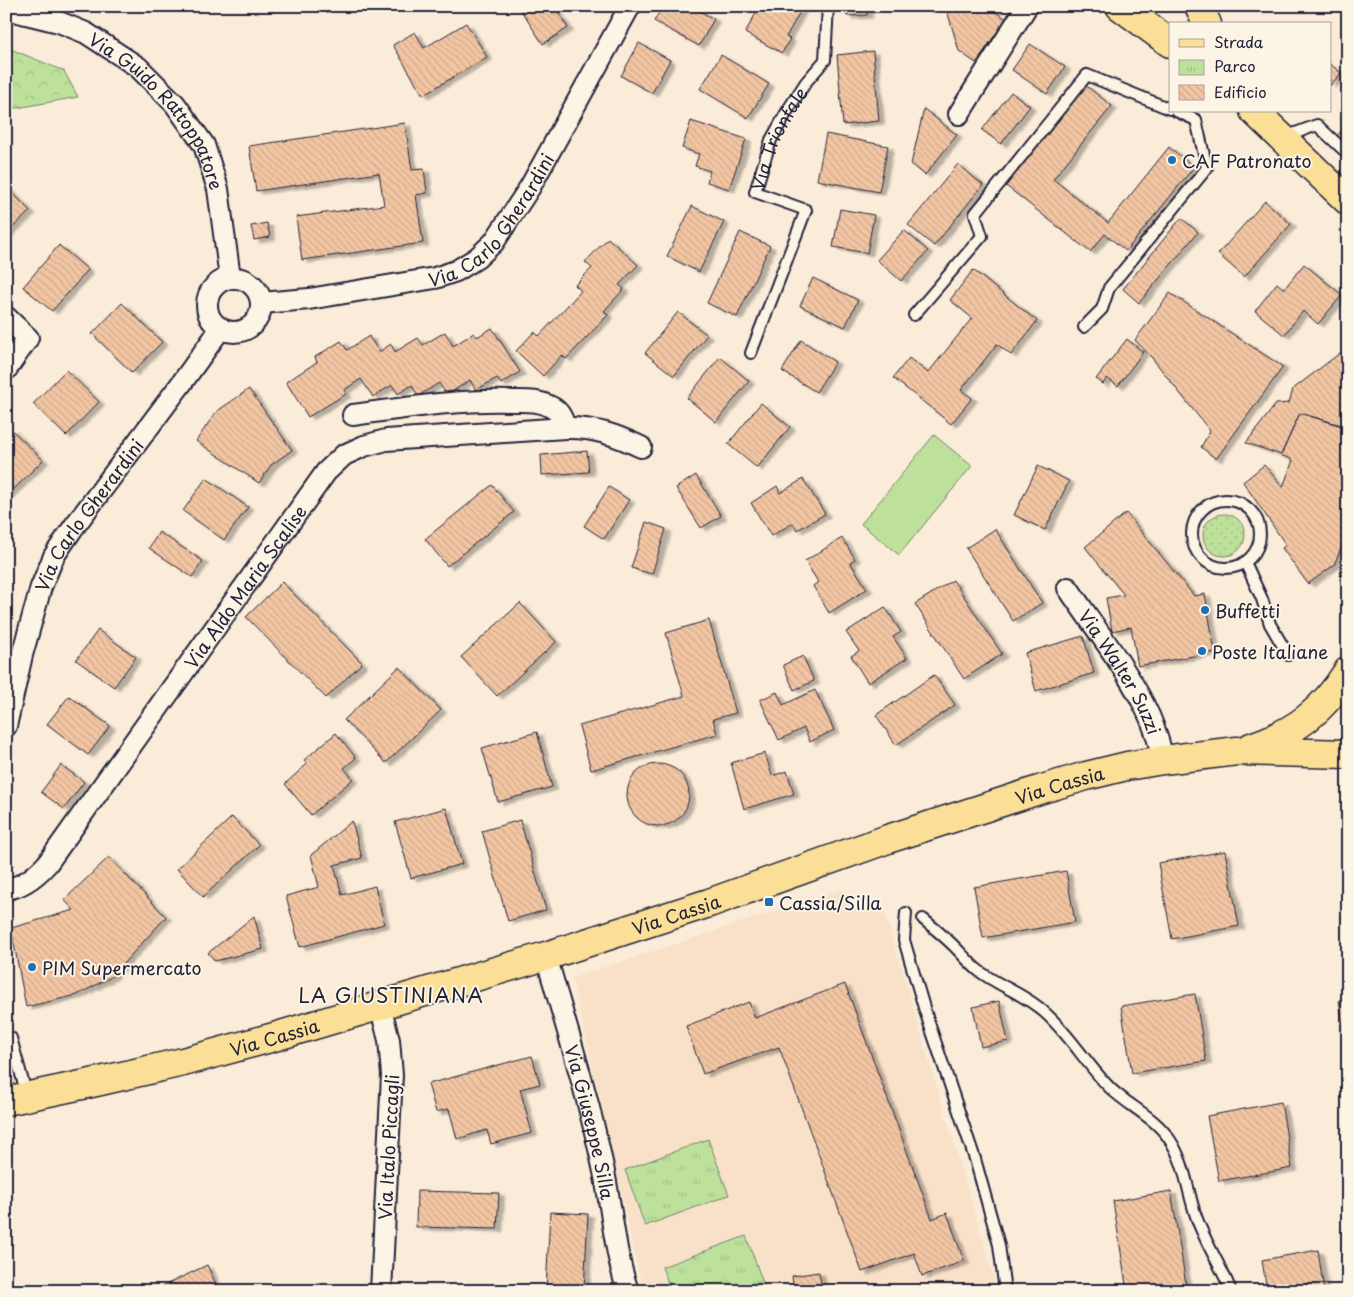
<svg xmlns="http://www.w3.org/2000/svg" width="1354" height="1297" viewBox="0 0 1354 1297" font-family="'Playpen Sans',sans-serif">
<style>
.built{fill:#f8e1c8}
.grass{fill:url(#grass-dots);stroke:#70826b}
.forest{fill:url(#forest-crowns);stroke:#70826b}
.park{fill:url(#park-tufts);stroke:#70826b}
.garden{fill:#bde19b;stroke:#70826b}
.building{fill:url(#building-back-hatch);stroke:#22223b;filter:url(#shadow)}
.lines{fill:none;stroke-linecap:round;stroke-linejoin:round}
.lane-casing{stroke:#22223b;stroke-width:14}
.street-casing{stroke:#22223b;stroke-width:24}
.primary-casing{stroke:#22223b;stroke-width:31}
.lane{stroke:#fcf5e5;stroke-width:10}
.street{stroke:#fcf5e5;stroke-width:20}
.primary{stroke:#fbdf96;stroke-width:28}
.poi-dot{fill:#1f6fb2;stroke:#fcf5e5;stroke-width:2}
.labels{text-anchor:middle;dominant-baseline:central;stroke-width:4;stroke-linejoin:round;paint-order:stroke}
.street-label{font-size:18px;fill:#22223b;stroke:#fcf5e5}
.poi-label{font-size:18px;fill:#22223b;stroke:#fcf5e5;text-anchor:start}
.quarter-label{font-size:20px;letter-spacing:1px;fill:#22223b;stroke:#fcf5e5}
</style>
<defs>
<pattern id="grass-dots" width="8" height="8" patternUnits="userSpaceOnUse" patternTransform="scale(1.25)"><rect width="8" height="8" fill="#bde19b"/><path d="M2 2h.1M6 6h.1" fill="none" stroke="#a2c186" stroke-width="1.8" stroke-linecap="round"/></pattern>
<pattern id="forest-crowns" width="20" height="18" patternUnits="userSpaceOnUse" patternTransform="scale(1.25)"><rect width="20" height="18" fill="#bde19b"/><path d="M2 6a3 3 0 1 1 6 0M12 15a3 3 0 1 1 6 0" fill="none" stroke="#a2c186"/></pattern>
<pattern id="park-tufts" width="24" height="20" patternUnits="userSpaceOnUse" patternTransform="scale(1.25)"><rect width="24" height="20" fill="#bde19b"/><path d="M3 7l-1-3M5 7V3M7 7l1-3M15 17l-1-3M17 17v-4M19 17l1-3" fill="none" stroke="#a2c186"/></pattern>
<pattern id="building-back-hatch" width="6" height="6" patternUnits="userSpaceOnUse" patternTransform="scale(1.25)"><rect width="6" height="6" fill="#f3c6a3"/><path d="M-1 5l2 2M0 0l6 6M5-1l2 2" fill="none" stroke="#d0aa8d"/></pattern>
<filter id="shadow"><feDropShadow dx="5.5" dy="3" stdDeviation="1" flood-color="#0004"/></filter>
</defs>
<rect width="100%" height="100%" fill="#faecd8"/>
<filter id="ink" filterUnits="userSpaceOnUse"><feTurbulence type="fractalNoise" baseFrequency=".02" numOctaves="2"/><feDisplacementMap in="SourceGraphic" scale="10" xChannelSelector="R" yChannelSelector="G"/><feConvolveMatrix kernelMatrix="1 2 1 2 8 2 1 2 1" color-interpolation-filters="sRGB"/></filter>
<g filter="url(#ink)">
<path class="built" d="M840,890L885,914L996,1284L958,1291H643L572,978Z"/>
<path class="grass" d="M1203 535a21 21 0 1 1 42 0a21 21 0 1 1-42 0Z"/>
<path class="forest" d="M6,47L64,71L78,97L6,110Z"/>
<path class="park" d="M708,1139L729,1195L645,1226L625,1170Z
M746,1236L766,1291H671L662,1267Z"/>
<path class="garden" d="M934,435L972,466L899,555L861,524Z"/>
<path class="building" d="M518,6H554L568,28L543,44Z
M663,6H691L714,19L699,46L654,21Z
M760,6H801V10L786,37L790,39L782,53L745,33Z
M846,6H867V15L847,16Z
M947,6H992L990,8L1006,19L976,63L959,51L946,7Z
M466,23L487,57L423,95L393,45L415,32L424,48Z
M639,43L670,60L652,93L621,76Z
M1030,44L1065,67L1047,94L1012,70Z
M873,51L879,121L843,125L837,55Z
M721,55L769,84L748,118L700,89Z
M1330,64L1341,73L1330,86Z
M1085,85L1112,106L1053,179L1108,223L1169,147L1194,167L1126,251L1105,234L1090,252L1005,185Z
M1011,92L1030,106L1001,144L982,130Z
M924,109L957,135L925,175L911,164Z
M691,121L746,139L729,189L707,182L710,171L695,166L699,154L682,148Z
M405,123L412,170L424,169L427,193L416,195L423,243L302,260L296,217L384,205L379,173L256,191L249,146Z
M1344,128L1348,132V162L1329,145Z
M826,134L888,146L879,192L817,180Z
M958,164L983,185L934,246L908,225Z
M6,186L30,211L6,234Z
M1265,201L1291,224L1244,277L1218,254Z
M692,206L724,222L699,272L667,256Z
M840,209L874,215L867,253L833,247Z
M1181,218L1198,232L1139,303L1123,289Z
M267,223L270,237L254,240L251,226Z
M904,230L928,251L901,281L877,260Z
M740,232L770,246L737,317L707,303Z
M608,238L638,265L619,285L624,289L604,311L608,315L566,359L562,355L543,376L516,351L534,332L539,336L581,291L575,285L592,268L585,262Z
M59,245L88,270L52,311L23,287Z
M1304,264L1342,295L1318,324L1303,311L1284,335L1255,311L1277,283L1284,289Z
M973,270L1037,321L1011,355L997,344L961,390L972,398L951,424L893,378L909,358L928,373L972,318L950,300Z
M813,278L858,300L845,327L800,306Z
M1170,293L1283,367L1216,459L1201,447L1210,431L1152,358L1135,340Z
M122,303L162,342L132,373L92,334Z
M678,312L707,335L674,376L645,353Z
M492,328L520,372L501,384L497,378L476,390L470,380L447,395L439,383L418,396L412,385L398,394L392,385L373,397L361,379L344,390L346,394L308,417L286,382L317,362L315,357L341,341L347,350L369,336L379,352L391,344L395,352L418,338L423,345L445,332L453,346L474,333L477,337Z
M1127,339L1143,352L1118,386L1107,378L1103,384L1096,379Z
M801,340L835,362L816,392L782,371Z
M1340,353L1348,357V408L1341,425L1300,413L1281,455L1246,443L1276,404L1289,403L1293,389Z
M720,357L749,381L716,422L687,398Z
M66,370L99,402L66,436L33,404Z
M249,389L292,450L271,465L259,483L196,441L216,412Z
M761,403L790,427L757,468L728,444Z
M1300,413L1348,428V531L1334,565L1308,584L1282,548L1286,545L1243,482L1264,465L1283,487L1293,460L1281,455Z
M11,429L43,460L6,497V433Z
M587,451L589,472L542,475L541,455Z
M1038,466L1069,481L1045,530L1014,515Z
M696,475L721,516L701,528L676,488Z
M206,478L248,507L224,540L183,511Z
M803,479L825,514L797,530L793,523L771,536L751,503L777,486L780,493Z
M492,485L514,512L447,566L425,539Z
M609,487L629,500L604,539L584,526Z
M1126,513L1194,596L1205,594L1215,652L1138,666L1131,627L1112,631L1106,598L1124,595L1085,547Z
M646,522L666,529L652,574L631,568Z
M995,529L1042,603L1013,621L966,548Z
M159,532L203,561L192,577L149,548Z
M842,538L855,559L850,562L867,589L829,613L813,586L818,582L805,561Z
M953,580L1002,654L964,679L915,604Z
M282,582L362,663L326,698L246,617Z
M520,603L556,642L497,696L461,657Z
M885,607L901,632L893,637L907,658L868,683L851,656L859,651L846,632Z
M709,620L736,713L713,719L717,734L591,770L579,726L684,696L666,633Z
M98,630L136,657L114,687L76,660Z
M1083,636L1094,673L1036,691L1025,653Z
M803,656L814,681L794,690L783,665Z
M399,667L441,710L386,763L344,720Z
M934,675L955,705L896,745L876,715Z
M815,690L834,730L810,742L804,728L779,740L760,700L777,692L783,705Z
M69,696L110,726L88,755L47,724Z
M537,732L552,787L498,802L482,748Z
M336,733L356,758L344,768L353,779L311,815L285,784L307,764L304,760Z
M765,753L772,776L787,771L794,794L744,809L731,763Z
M627 795a31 31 0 1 1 62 0a31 31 0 1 1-62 0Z
M61,765L84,782L64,809L41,792Z
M446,808L462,864L411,878L395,822Z
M232,817L259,845L203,897L177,869Z
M520,820L546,910L508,921L482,831Z
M352,821L362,858L334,865L342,895L375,886L384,924L300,947L286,896L319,887L311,855Z
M1225,851L1239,926L1172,939L1158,863Z
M109,857L166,917L111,977L77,995L26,1007L11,928L74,910L64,900Z
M1066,871L1075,922L983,938L974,887Z
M254,916L263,949L215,961L208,953Z
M845,984L932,1219L947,1213L964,1261L922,1276L914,1253L862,1272L779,1047L703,1074L686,1026L749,1002L755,1018Z
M1195,994L1206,1061L1132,1073L1121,1006Z
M1348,999V1055L1339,1000Z
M999,1001L1008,1041L981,1047L973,1007Z
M532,1056L540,1084L520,1089L532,1133L491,1144L487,1130L457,1139L449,1109L436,1112L428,1084Z
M1281,1102L1292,1168L1219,1181L1207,1116Z
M417,1191L499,1193L497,1229L416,1227Z
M1171,1191L1187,1291H1127L1113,1201Z
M550,1212L588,1214L584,1291H546Z
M1318,1250L1324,1291H1267L1262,1260Z
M207,1265L219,1291H153Z
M819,1272L822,1291H794L792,1276Z"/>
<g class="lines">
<defs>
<g id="lane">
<path d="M1176,111L1196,120"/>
<path d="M1286,138L1293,134L1317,125L1348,154"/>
<path d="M914,315L982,236L975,214L1087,75L1170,109"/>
<path d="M1084,327L1102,309L1109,288L1207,168L1196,120"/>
<path id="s1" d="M751,353L806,210L755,192L771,140L789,108L806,82L825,60L828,6"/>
<circle cx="1226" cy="534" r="34"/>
<path d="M1245,562L1262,599L1270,624L1288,655"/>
<path d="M906,913L904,940L925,1011L975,1159L999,1245L1005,1291"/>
<path d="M923,919C934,928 945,937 955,947C963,955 970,964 979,971C999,986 1024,994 1043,1011C1069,1033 1086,1064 1110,1088C1130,1107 1155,1117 1170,1140C1186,1164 1187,1192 1197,1219C1206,1244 1221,1266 1231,1291"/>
<path d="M6,1039L11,1038L27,1096"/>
</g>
<g id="street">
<path id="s2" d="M6,9L59,22L86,33L138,67L175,104L204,145L218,189L230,278"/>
<path d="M959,114L1027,6"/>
<circle cx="234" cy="305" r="27"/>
<path id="s3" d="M261,303L309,299L435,278L456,271L477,258L494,242L530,187L630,6"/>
<path d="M6,317L28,338L6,370"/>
<path d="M353,415C406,408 459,399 513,401C526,401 539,400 551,407C560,411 563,419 565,428"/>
<path id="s4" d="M1068,588C1093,625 1124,665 1144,705C1153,722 1159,741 1163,760"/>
<path id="s5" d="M6,726L22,655L41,587L54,556L73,528L181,384L221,328"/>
<path id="s6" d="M6,889C23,887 36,876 47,864L326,472L344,455L364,446L386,440L565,428C593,427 616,435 641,447"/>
<path id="s7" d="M546,956C566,1026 588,1096 603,1167C612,1208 614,1251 628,1291"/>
<path d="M380,1005L389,1040L392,1075L381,1291"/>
</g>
<g id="primary">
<path d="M1120,6L1170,43"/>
<path d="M1199,6L1207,24"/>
<path d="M1254,111L1348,201"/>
<path d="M1251,747C1296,732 1323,711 1348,671"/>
<path id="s8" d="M6,1101L96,1082L183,1062L274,1037L546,956L709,903L888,839L1039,790L1086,776L1127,766L1163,760L1237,751L1348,754"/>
</g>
</defs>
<use href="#lane" class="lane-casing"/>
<use href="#street" class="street-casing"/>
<use href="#primary" class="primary-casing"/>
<use href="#lane" class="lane"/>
<use href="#street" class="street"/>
<use href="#primary" class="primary"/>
</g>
</g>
<g class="poi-dot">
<circle cx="1172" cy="160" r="5"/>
<circle cx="1205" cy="610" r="5"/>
<circle cx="1202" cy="651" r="5"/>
<rect x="764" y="897" width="10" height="10" rx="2.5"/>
<circle cx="32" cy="967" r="5"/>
</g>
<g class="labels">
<g class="street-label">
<text stroke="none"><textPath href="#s2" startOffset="192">Via Guido Rattoppatore</textPath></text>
<text stroke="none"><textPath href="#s1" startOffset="266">Via Trionfale</textPath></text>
<text stroke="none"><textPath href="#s3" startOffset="259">Via Carlo Gherardini</textPath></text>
<text stroke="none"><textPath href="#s5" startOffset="230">Via Carlo Gherardini</textPath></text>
<text stroke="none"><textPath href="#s6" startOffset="390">Via Aldo Maria Scalise</textPath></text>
<text stroke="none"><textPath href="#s4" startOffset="99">Via Walter Suzzi</textPath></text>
<text stroke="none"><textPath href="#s8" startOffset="1101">Via Cassia</textPath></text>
<text stroke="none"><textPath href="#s8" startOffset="696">Via Cassia</textPath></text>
<text stroke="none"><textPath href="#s8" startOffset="276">Via Cassia</textPath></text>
<text stroke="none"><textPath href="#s7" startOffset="172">Via Giuseppe Silla</textPath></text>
<text transform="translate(388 1147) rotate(-87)">Via Italo Piccagli</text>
</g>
<g class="poi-label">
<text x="1182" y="160">CAF Patronato</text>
<text x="1215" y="610">Buffetti</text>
<text x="1212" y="651">Poste Italiane</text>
<text x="779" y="902">Cassia/Silla</text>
<text x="42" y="967">PIM Supermercato</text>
</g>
<g class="quarter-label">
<text x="391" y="995">LA GIUSTINIANA</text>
</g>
</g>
<rect width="1354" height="1297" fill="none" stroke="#fcf5e5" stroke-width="25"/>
<rect x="12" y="12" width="1329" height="1272" fill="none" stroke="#22223b" stroke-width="2" filter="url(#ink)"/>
<rect x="1169" y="22" width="162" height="90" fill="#fcf5e5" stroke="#a5a1a1"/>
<rect x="1179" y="39" width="25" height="8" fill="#fbdf96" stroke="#a5a1a1"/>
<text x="1214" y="48" font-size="15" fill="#22223b">Strada</text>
<rect x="1179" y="60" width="25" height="15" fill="url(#park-tufts)" stroke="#a5a1a1"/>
<text x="1214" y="72" font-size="15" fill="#22223b">Parco</text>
<rect x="1179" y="85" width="25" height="15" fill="url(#building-back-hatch)" stroke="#a5a1a1"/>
<text x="1214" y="98" font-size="15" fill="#22223b">Edificio</text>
</svg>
